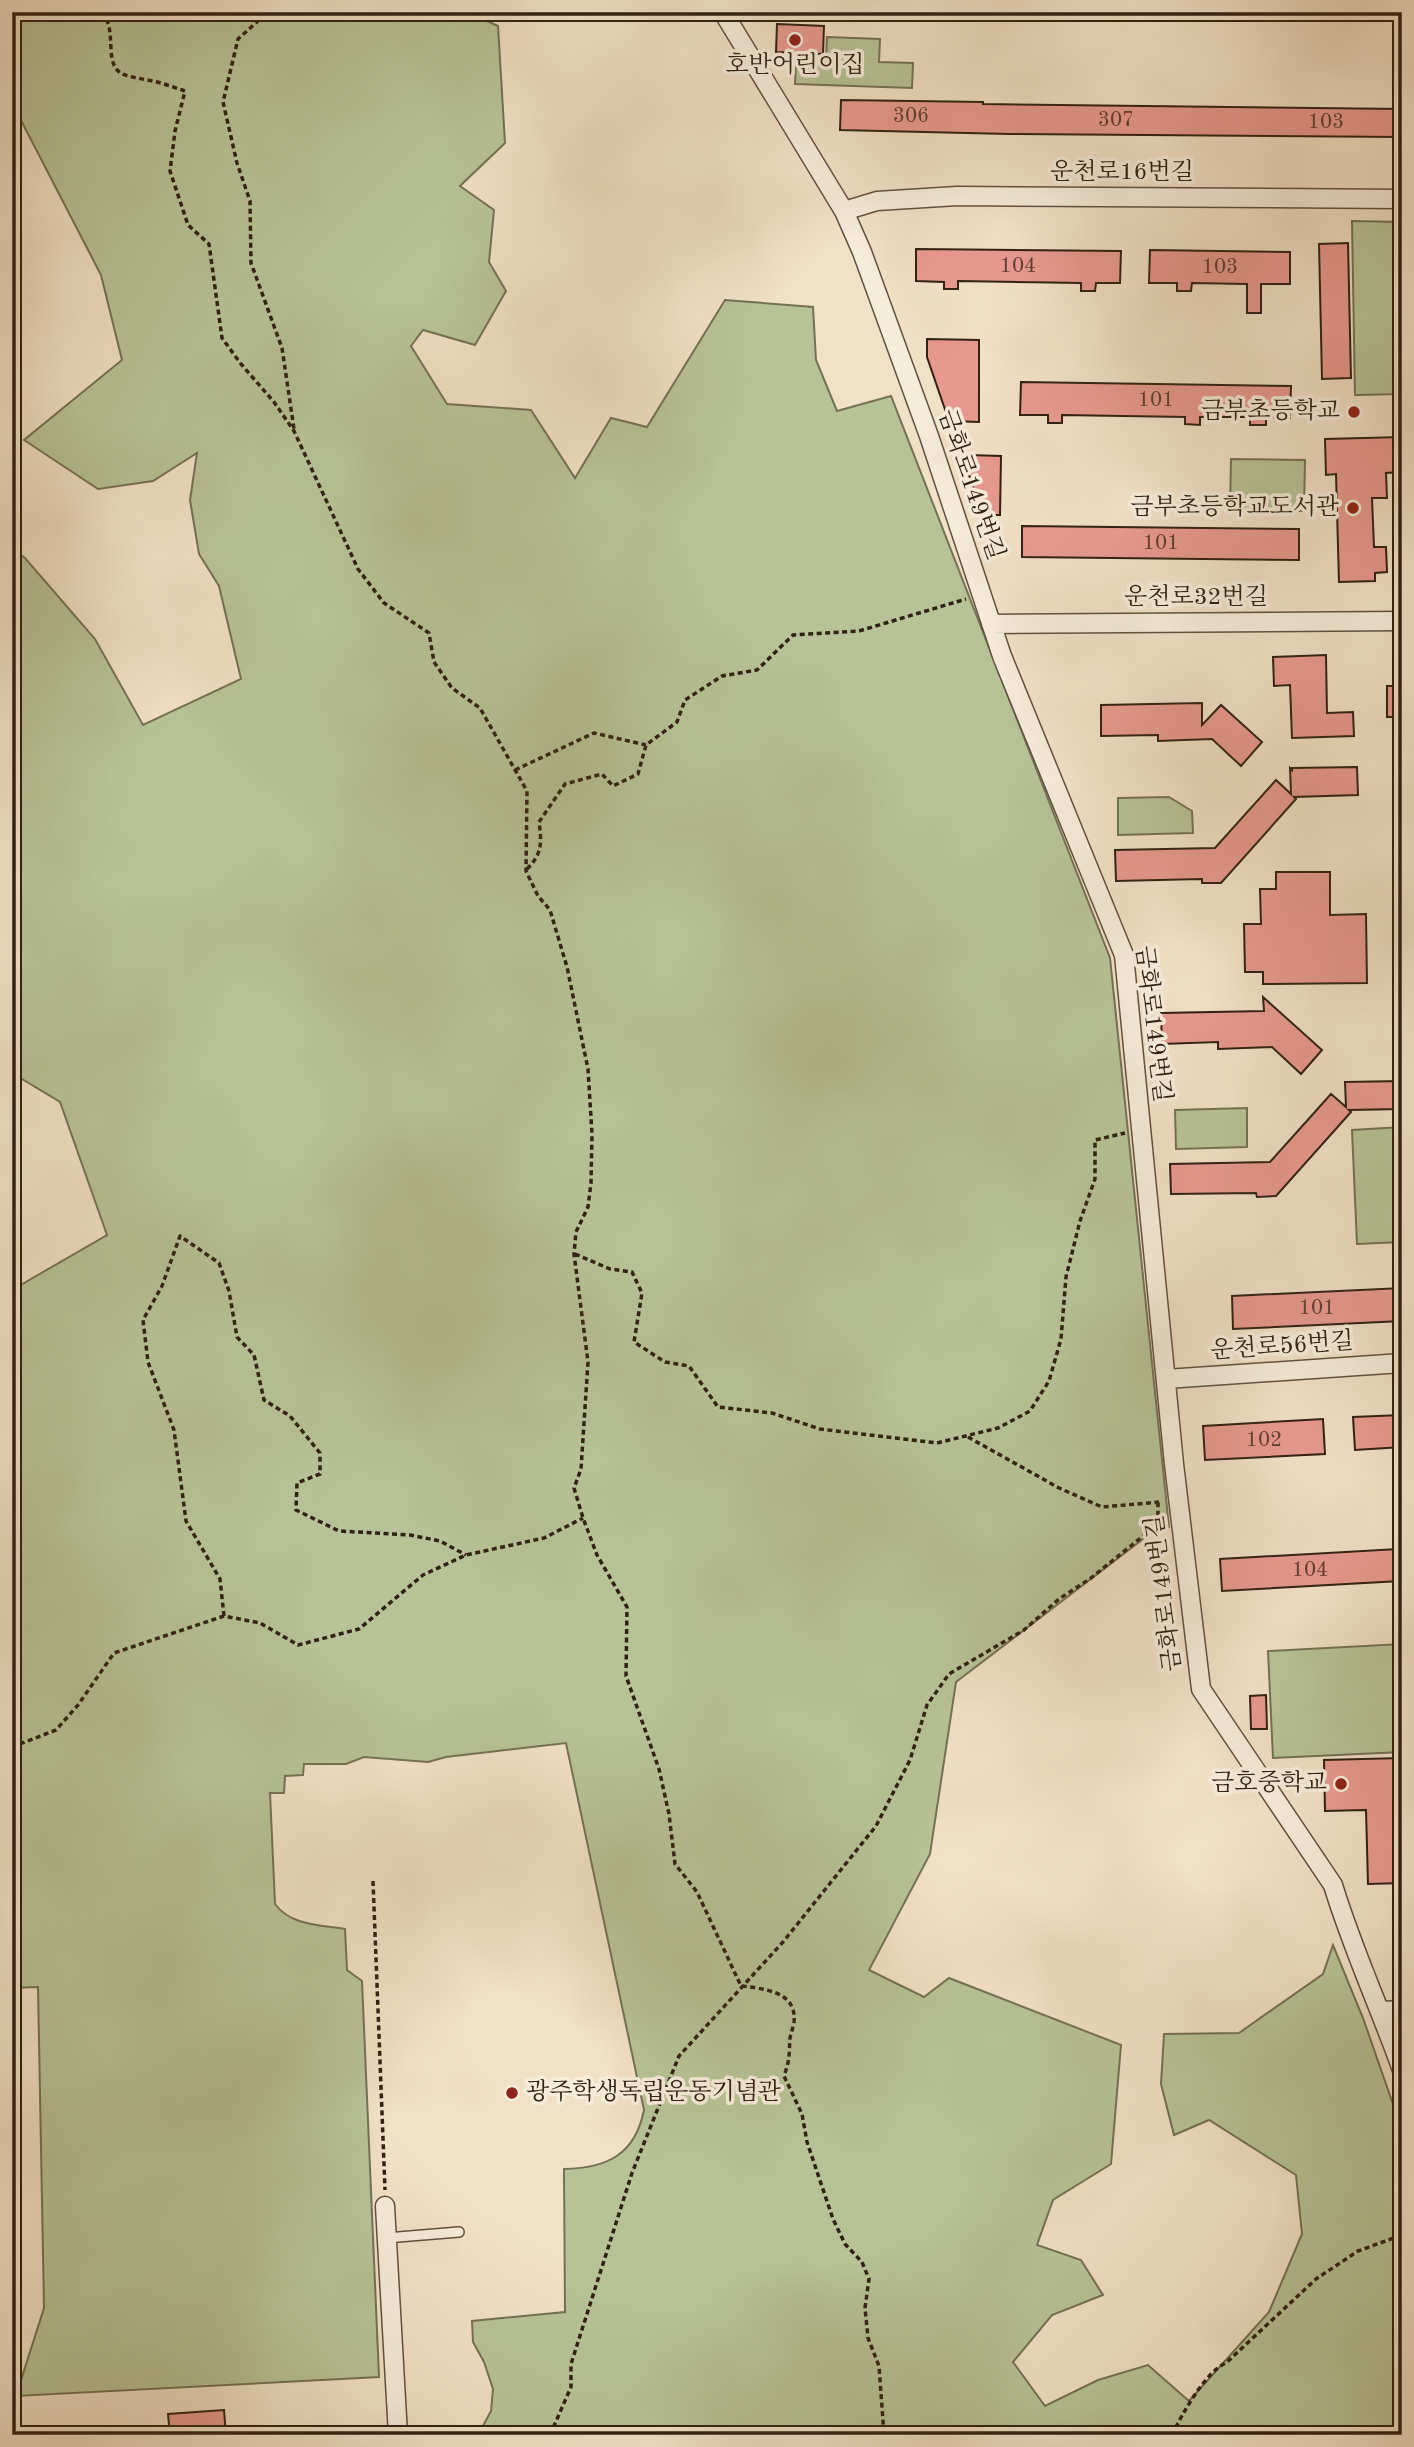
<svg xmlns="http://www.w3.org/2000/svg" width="1414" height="2447" viewBox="0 0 1414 2447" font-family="'Old Standard TT','Noto Serif KR',serif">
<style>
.green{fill:#b7c397;stroke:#747254;stroke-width:2}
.building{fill:#e8998f;stroke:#312112;stroke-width:2}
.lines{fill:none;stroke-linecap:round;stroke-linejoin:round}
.lane-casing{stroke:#61513f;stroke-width:12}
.street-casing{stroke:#61513f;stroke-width:21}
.path{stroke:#312112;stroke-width:3.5;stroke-dasharray:5 3.5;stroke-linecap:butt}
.lane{stroke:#f6ecda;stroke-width:9}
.street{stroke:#f6ecda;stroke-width:18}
.poi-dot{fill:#8f2418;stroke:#f6ecda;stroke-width:2.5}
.labels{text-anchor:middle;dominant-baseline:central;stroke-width:7;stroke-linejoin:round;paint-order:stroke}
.number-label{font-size:21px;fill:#5f3f31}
.poi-label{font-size:24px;fill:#312112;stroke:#f6ecda;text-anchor:end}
.street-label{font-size:24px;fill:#312112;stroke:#f6ecda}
</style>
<rect width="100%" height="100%" fill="#f1e1c6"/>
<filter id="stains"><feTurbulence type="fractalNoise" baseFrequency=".00286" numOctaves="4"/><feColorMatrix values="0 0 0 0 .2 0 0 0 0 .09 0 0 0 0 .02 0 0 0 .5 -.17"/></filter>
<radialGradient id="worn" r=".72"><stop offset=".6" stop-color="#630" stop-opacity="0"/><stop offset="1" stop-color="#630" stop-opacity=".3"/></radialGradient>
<path class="green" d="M12,12H467L498,26L505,143L460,186L494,210L489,262L506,291L475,345L423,330L411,346L447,404L531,410L575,478L611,418L647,427L725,300L813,307L816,360L837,411L891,396L1110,958L1169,1527L1151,1533L956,1682L930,1854L869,1970L924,1997L949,1978L1121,2045L1111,2164L1053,2200L1037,2245L1081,2260L1103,2295L1052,2315L1013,2362L1045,2406L1098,2380L1148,2365L1189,2401L1269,2312L1302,2234L1296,2175L1209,2120L1174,2135L1161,2084L1164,2034L1239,2033L1323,1974L1333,1945L1363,2018L1402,2130V2435H478L491,2411L493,2389L484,2362L473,2342L472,2321L565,2312L564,2169C607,2168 635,2155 644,2110L566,1743L446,1757L428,1762L364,1757L346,1764H304L303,1775L285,1776L284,1793H270L275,1904C291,1926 321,1925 345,1929L347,1970L362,1981L379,2377L16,2396L44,2308L38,1987L12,1988V1290L107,1235L60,1102L12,1073V549L25,558L95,639L143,725L241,679L219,586L199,554L190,500L197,453L153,481L98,489L24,440L122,360L101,275L12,103Z
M827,37L880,39L879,62L913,63L912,88L795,84L796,59L826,60Z
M1352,221L1402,222V394L1355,395Z
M1231,459L1305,460L1304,511L1230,510Z
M1169,797L1192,811L1193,833L1118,835V798Z
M1247,1108V1147L1176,1149L1175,1110Z
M1402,1127V1242L1357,1244L1352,1130Z
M1402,1644V1752L1273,1758L1268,1651Z"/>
<path class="building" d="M777,24L824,26L823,54L776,52Z
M841,100L983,102V104L1402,109V137L1009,134L840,130Z
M1348,243L1351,378L1322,379L1319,244Z
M916,249L1121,251L1120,283H1096L1095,291H1081V283L958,281V289H944V282L916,281Z
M1150,250L1290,252V284H1261V313H1247V284L1192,283L1191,291H1177V283H1149Z
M927,339L979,340V422L949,421L927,357Z
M1021,382L1291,386L1290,418L1266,417V425H1250V417H1200V425L1185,424V417L1062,415V423H1048V415H1020Z
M1402,437V472L1386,473L1387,498H1372L1374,547H1386L1387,572L1375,573V581L1339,582L1336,474L1326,475L1325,439Z
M968,455L1001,456L1000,515H982L968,472Z
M1022,526L1299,529V560L1022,557Z
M1326,655L1327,713L1353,712L1354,736L1292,738L1290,685L1274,686L1273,657Z
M1387,686H1402V717H1387Z
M1202,703V725L1221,705L1262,742L1241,766L1212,739L1158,741V735L1101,736V705Z
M1357,767L1358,795L1294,797L1296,799L1221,883H1202V879L1116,881L1115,850L1215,848L1276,780L1291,794L1290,768L1292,770V768Z
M1276,872H1330V915L1366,914L1367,983L1263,984V972H1245L1244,924H1261L1260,889H1276Z
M1263,997L1322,1050L1301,1074L1272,1047L1218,1049V1042L1162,1044L1161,1013L1264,1011Z
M1402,1081V1109L1349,1110L1351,1112L1276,1196L1257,1197L1256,1193L1171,1194L1170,1164L1270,1162L1331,1094L1346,1107L1345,1082Z
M1402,1288V1321L1233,1329L1232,1296Z
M1402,1415V1447L1355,1450L1353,1417Z
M1323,1419L1325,1454L1205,1460L1203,1426Z
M1398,1549L1400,1581L1222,1591L1220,1559Z
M1266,1695L1267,1729H1251L1250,1696Z
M1402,1758V1883L1368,1884L1366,1810L1325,1811L1324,1760Z
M224,2410L226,2435H170L168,2414Z"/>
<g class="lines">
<defs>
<path id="lane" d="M386,2238L459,2232"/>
<path id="street" d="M723,12L844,211L862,252L929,436L1002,656L1124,955L1174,1464L1201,1689L1333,1885C1352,1948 1380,2008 1402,2070
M844,211L877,201L957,196L1402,199
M991,624L1402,621
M1166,1379L1402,1363
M1382,2011L1402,2010
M385,2206L398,2435"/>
</defs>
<use href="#lane" class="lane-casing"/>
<use href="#street" class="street-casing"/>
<path class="path" d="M102,12C111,24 110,34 111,49C112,77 125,75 147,80C160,82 173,87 185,91L175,131L170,171L188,225L209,244L222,338L241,364L274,402L294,431L358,569L384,603L429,633L434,662L452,688L480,708L527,791L526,871L538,896L550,910L567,967L588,1069L592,1134L591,1183L588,1207L576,1232L574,1254L588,1362L581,1469L574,1488L583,1518L597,1555L627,1607L626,1676L659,1769L669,1814L675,1864L697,1892L741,1986
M263,12L257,22L238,39L223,102L237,163L250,201L251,263L282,348L294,429
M515,770L594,733L646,745
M527,869C542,854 542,843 539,822L565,784L602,774L613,786L638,774L646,745L677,722L685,700L722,676L757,670L793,635L859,631L966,599
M575,1254L610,1269L632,1272L642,1293L634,1342L665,1362L689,1366L718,1407L772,1413L820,1429L937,1443L998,1428L1030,1411L1049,1381L1061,1339L1066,1277L1080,1221L1095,1179V1140L1125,1133
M968,1437L1059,1488L1102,1507L1159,1502
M224,1616L220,1579L186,1521L174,1430L148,1362L143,1320L162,1286L180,1236L219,1263L229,1291L237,1337L254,1355L264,1400L290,1416L320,1453V1474L297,1483L296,1510L339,1531L410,1535L440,1541L466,1555
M12,1747L56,1730L78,1705L114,1653L224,1616L260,1623L298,1645L359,1629L423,1575L466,1555L544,1538L583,1518
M373,1881L385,2190
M742,1986C764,1989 797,1991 794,2022C793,2028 791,2033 790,2038C789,2054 790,2060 784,2076L802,2114L807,2142L833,2219L845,2244L862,2262L869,2279L865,2308L868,2338L879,2366L884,2435
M550,2435L571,2387V2364L632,2173L679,2056L783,1942L876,1826L910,1760L927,1705L949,1674L1024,1630L1059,1599L1091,1578L1143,1536L1158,1517V1502
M1172,2435C1182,2414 1206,2371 1226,2363L1316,2279L1358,2251L1402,2235"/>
<use href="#lane" class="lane"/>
<use href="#street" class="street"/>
</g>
<g class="poi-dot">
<circle cx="795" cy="40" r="7"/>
<circle cx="1354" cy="412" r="7"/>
<circle cx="1353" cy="508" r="7"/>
<circle cx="1341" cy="1784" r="7"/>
<circle cx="512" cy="2093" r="7"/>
</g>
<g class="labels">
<g class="number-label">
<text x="911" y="116">306</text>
<text x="1116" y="120">307</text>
<text x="1326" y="122">103</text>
<text x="1018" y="266">104</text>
<text x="1220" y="267">103</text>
<text x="1156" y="400">101</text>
<text x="1161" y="543">101</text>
<text x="1317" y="1308">101</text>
<text x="1264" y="1440">102</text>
<text x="1310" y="1570">104</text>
</g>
<g class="poi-label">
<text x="795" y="66" text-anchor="middle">호반어린이집</text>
<text x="1340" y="412">금부초등학교</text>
<text x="1339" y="508">금부초등학교도서관</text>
<text x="1327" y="1784">금호중학교</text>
<text x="526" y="2093" text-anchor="start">광주학생독립운동기념관</text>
</g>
<g class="street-label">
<text x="1122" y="173">운천로16번길</text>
<text transform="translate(970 485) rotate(71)">금화로149번길</text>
<text x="1196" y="598">운천로32번길</text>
<text transform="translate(1152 1024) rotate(83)">금화로149번길</text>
<text transform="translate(1282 1347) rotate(-4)">운천로56번길</text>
<text transform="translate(1165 1593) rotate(-97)">금화로149번길</text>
</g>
</g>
<rect width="1414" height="2447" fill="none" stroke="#f1e1c6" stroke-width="42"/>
<rect x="14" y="14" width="1386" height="2419" fill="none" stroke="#312112" stroke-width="3.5"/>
<rect x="21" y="21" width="1372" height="2405" fill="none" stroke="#312112" stroke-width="2"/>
<rect width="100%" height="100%" filter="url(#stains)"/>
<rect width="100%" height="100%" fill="url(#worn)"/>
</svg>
